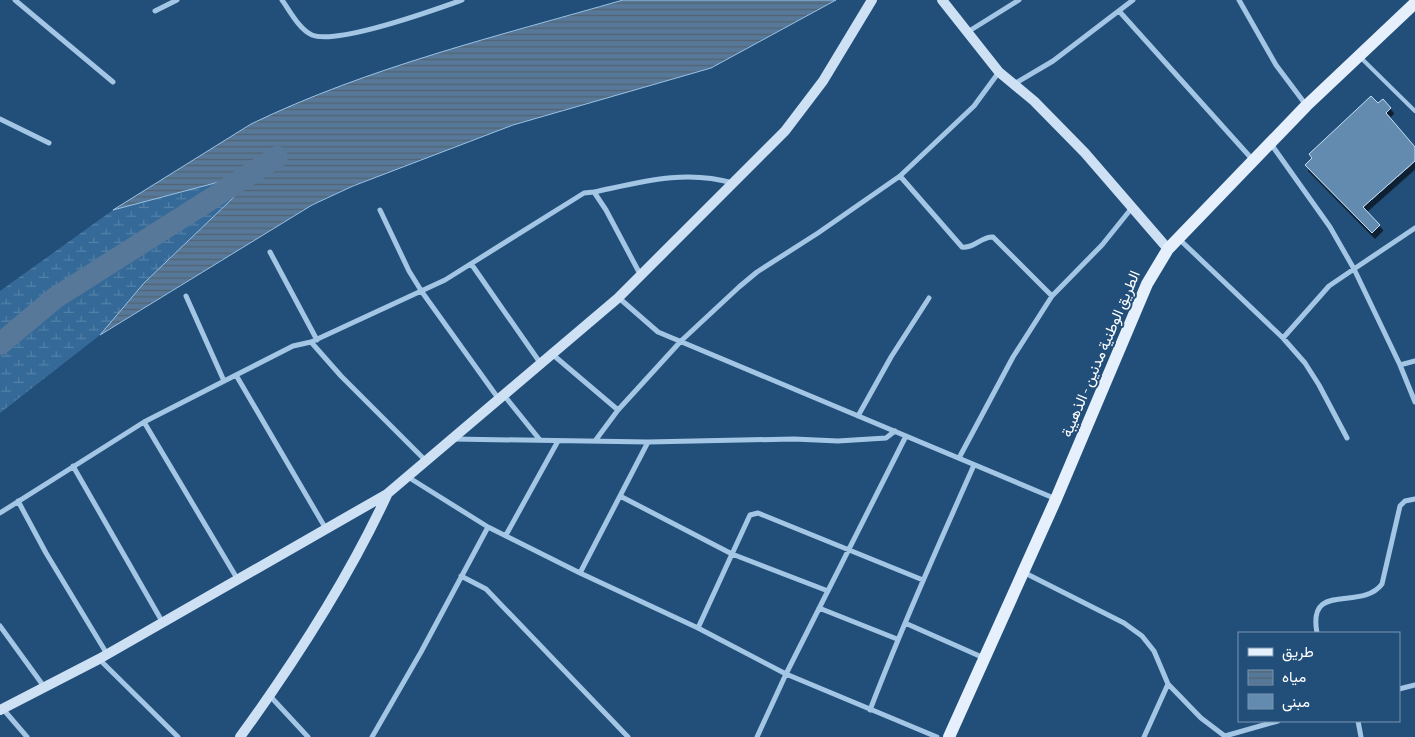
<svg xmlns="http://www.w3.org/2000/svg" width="1415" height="737" viewBox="0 0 1415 737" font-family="'Sofia Sans Condensed',Vazirmatn,sans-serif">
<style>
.wetland{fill:url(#wetland-marsh)}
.water{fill:url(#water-rules);stroke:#98c2e6}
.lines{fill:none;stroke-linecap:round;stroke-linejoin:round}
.river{stroke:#577898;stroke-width:22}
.building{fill:#638bb0;stroke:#c7dff4;filter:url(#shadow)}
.lane{stroke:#a4c6e5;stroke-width:4}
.street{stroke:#a4c6e5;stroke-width:5}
.secondary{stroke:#cee1f4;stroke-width:10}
.primary{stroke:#e5f0fc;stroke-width:12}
.labels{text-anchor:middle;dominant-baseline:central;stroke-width:4;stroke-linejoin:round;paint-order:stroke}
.street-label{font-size:15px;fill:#fff;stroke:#224f7a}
</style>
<defs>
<pattern id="wetland-marsh" width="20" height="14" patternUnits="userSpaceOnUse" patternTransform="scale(1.25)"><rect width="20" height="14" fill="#356a98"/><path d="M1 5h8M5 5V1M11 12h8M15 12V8" fill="none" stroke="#5380a7"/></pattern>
<pattern id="water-rules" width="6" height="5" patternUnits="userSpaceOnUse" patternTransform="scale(1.25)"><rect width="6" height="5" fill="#577898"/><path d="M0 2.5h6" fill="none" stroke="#526272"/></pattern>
<filter id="shadow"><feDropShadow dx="3" dy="5.5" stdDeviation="0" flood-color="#0009"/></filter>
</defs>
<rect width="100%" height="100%" fill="#224f7a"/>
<path class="wetland" d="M250,173L234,197L144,283L100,335L0,413V291L113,210Z"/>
<path class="water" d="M623,0H836L711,68L513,125L353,186L312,205L100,335L144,283L234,197L249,174L113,210L251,124C369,67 498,36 623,0Z"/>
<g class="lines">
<path class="river" d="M0,344L55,298L277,157"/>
</g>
<path class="building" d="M1371,96L1378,103L1383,99L1391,108L1386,113L1415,147V161L1363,207L1380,225L1372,233L1305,165L1312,158L1309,154Z"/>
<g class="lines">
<path class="lane" d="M1360,57L1415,111"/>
<path class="street" d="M15,0L113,82
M282,0C290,11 299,29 312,35C338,45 434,10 462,0
M1239,0L1276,65L1306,105
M155,11L177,0
M1119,11L1252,159
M966,33L1019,0
M1014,84L1053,61L1133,0
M0,119L49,143
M1271,144L1330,227L1354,269L1415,228
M900,176L962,247C974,249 982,236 993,237L1052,296
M594,192C641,182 685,169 733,183
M380,210L409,271L422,292L498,398
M1178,238L1283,338L1305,363L1319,385L1347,438
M270,252L317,340
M472,265L541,364
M186,296L224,381
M619,298L658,332L1056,499
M1283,338L1329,286L1354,269L1400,365L1415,402
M311,342L341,376L426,461
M552,354L618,410
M1400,365L1415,361
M503,394L540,440
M858,416L891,357L929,298
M144,422L238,580
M453,439L648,442L794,439L838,441L886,438L895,431
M595,441L618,410L681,341L739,287L757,272L818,233L900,176L974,106L999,72
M959,458L1013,357L1052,296L1102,245L1131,209
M73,466L163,623
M408,477L488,527L580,573L698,628L786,674L937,737
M620,496L732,554L750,515L758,513L923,580
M18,501L46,553L107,654
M0,513L144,422L236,375
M326,529L236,375L293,346L311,342L445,280L584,193L594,192L606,210L640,274
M506,535L558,441
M1023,572L1124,623L1142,636L1154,651L1168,684L1201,718L1226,737
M580,573L648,442
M461,576L486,589L628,737
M819,608L897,639
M905,623L984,658
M0,626L45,688
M698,628L732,554L828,591
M1317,633C1307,580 1361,612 1382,584L1400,506L1405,501L1415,499
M99,659L178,737
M1399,689L1415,685
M270,696L308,737
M3,709L27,737
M870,710C902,627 938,546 974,465
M1358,721L1361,737
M1225,736L1278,721
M372,737L421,652L488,527
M757,737L786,674L906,436
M1144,737L1168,684"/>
<path class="secondary" d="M942,0L999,72L1034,101L1085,153L1168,249
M0,710L99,659L387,494L618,298L785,131L823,81L872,0
M240,737C296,660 347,581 387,495"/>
<path class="primary" d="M949,737L1056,499L1147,284L1168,249L1306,106L1415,3"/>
</g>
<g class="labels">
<g class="street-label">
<text transform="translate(1101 354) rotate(-67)">الطريق الوطنية مدنين - الذهيبة</text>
</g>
</g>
<rect x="1238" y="632" width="162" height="90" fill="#224f7a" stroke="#7a95af"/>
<rect x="1248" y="648" width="25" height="8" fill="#e5f0fc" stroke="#7a95af"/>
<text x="1282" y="657" font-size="15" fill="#ffffff">طريق</text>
<rect x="1248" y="670" width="25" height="15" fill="url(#water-rules)" stroke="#7a95af"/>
<text x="1282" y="682" font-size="15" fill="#ffffff">مياه</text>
<rect x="1248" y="694" width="25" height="15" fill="#638bb0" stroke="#7a95af"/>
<text x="1282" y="707" font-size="15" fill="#ffffff">مبنى</text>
</svg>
